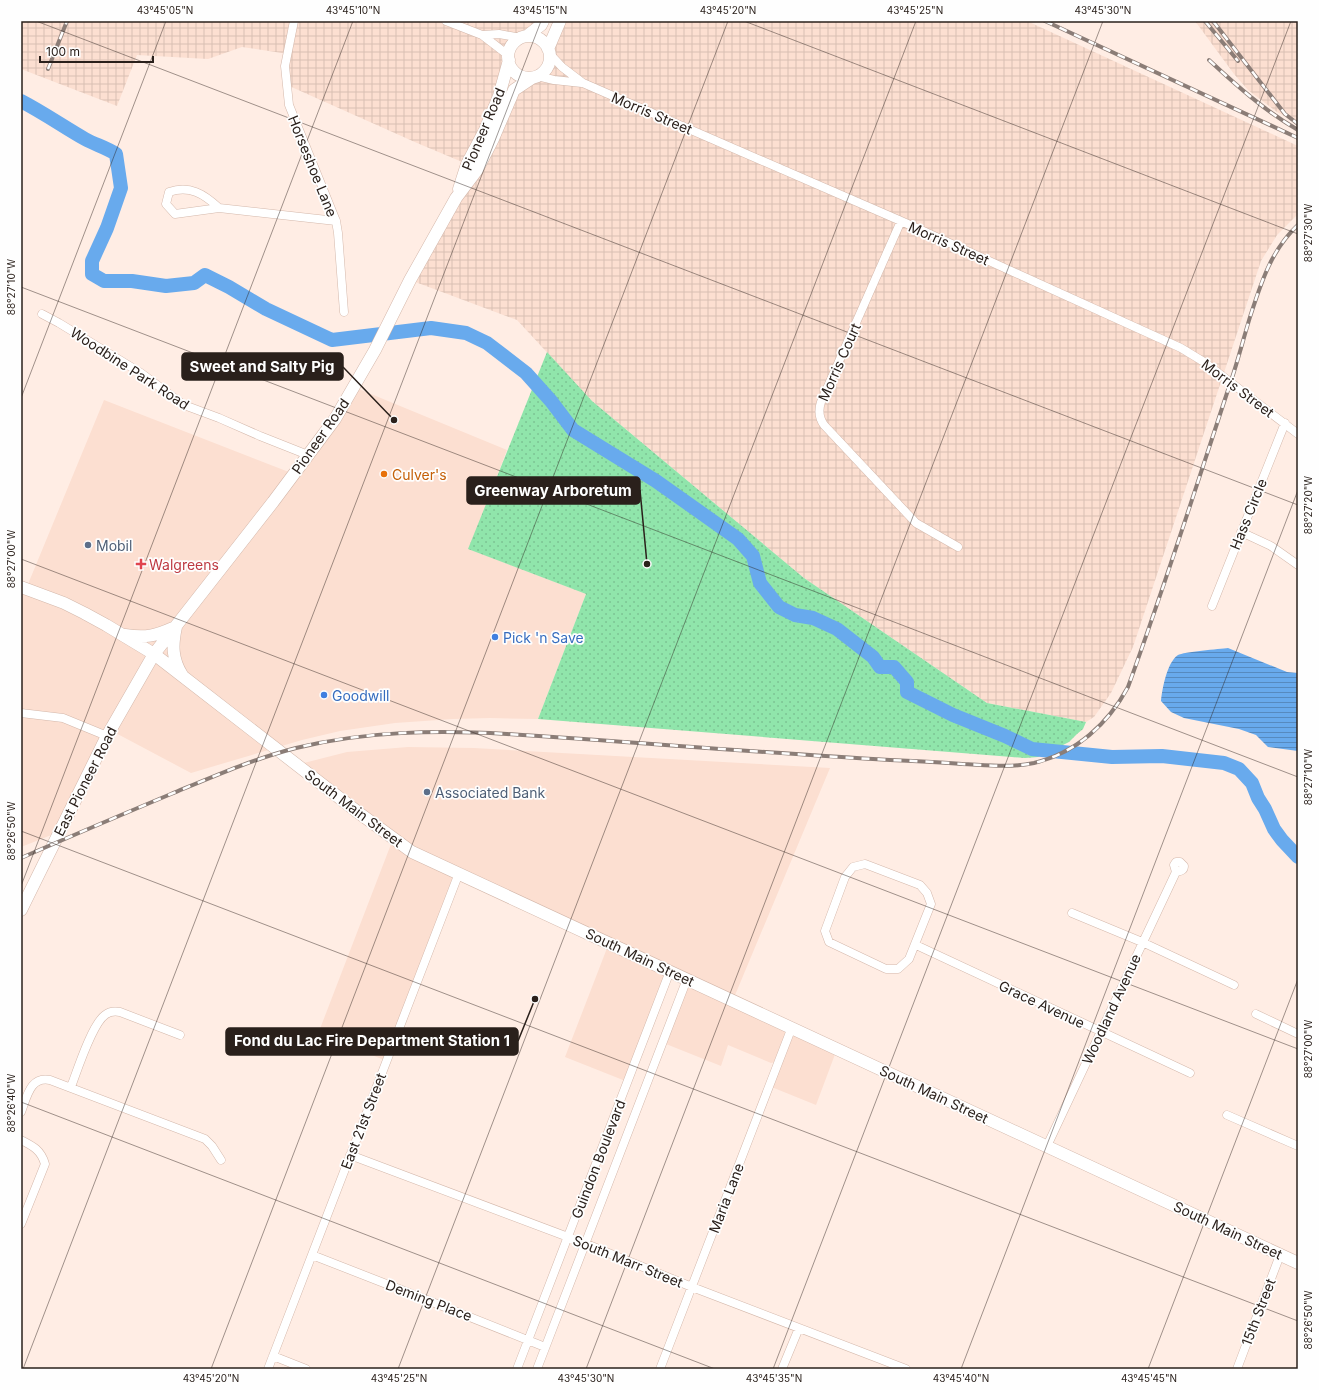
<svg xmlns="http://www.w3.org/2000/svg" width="1319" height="1390" viewBox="0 0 1319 1390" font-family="Inter,sans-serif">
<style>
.built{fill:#fcdfd1}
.industrial{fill:url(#industrial-grid)}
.park{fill:url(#park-dots)}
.water{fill:url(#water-rules)}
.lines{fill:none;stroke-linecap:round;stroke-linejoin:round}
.river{stroke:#68aaed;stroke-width:14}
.street-casing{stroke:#d4b8ab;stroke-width:9}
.secondary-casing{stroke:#d4b8ab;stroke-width:13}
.street{stroke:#fff;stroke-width:8}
.secondary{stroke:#fff;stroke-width:12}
.rail-casing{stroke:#8b7d77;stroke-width:4}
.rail{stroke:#fefefe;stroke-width:2.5;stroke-dasharray:8;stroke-linecap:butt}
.ticks{fill:none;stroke:#2a201b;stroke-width:1;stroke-opacity:0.45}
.food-dot{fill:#e8710a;stroke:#fefefe;stroke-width:1.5}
.service-dot{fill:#5c6f8a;stroke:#fefefe;stroke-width:1.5}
.health-dot{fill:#e0444e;stroke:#fefefe;stroke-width:1.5}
.shop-dot{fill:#3f7fe0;stroke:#fefefe;stroke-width:1.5}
.labels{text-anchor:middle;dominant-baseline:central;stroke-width:3.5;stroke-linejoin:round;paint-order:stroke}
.street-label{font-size:14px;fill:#2a201b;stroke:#fefefe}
.food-label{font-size:14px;fill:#c56008;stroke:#fefefe;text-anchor:start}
.service-label{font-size:14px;fill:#4e5e75;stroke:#fefefe;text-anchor:start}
.health-label{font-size:14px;fill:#be3a42;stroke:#fefefe;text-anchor:start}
.shop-label{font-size:14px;fill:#366cbe;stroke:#fefefe;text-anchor:start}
.leader{fill:none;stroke:#2a201b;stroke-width:1.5}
.callout-dot{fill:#2a201b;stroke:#fefefe;stroke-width:1.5}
.callout{fill:#2a201b;stroke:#2a201b;stroke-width:1.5}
.callout-label{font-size:15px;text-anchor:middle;font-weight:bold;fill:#fff}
.neatline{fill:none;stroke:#2a201b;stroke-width:1.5}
.ticks-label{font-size:10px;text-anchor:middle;fill:#2a201b}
</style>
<defs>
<pattern id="industrial-grid" width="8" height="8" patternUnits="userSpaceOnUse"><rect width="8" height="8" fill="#fcdfd1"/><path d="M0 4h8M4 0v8" fill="none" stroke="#d8bfb3"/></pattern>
<pattern id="park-dots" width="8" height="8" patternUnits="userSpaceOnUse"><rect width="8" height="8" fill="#90e5ab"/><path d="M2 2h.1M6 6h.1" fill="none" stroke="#7cc493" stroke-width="1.8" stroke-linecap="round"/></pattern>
<pattern id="water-rules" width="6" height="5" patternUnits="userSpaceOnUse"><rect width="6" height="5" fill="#68aaed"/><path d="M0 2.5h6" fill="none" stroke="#568abf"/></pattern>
</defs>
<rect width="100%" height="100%" fill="#ffede4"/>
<path class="built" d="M354,387L507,450L469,549L586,594L538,719L490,718L453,719L395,723L340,731L302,740L191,773L110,730L59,832L21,847V587L26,589L104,400L294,474Z
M408,747L474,748L830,768L733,1000L837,1049L816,1105L769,1086L778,1061L771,1063L728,1045L721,1066L661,1042L687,979L670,971L628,1082L565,1057L609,943L459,873L387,1061L318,1034L393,839L296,765L347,752Z"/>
<path class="industrial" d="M21,21H543L518,40L510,49L467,164L417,143L287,85V54L282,53L242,47L208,59L137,55L117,106L21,69Z
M560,21H1027L1298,146V214L1277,235L1261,261L1133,647L1111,693L1094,717L1086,722L987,703L804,578L592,401L517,320L410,280L514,90L541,74L548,64Z
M1195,21H1298V123L1277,112L1248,90L1234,74Z"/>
<path class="park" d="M547,352L592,401L804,578L987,703L1086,722L1083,729L1077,734L1069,742L1059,747L1038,757L1025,758L538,719L586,594L468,549Z"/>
<path class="water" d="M1228,648L1287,672L1298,673V751L1268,747L1256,735L1239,729L1184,718L1171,712L1161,701C1162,690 1167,662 1178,655C1183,652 1220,649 1228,648Z"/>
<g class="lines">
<path class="river" d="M21,101C44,113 64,127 85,139C96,145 105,147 116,154L121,188L107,228L92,261V274L104,281H132L166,286L194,283L205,275L229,287L266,309L332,340L431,328L466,333L487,343L526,373L551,401L573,430L656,481L738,539L753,556L760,583L779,607L795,615L813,618L837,629L873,657L880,667H894L907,682V692L953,715L1005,736L1032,749L1112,757L1162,756L1224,763L1239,769L1252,783L1258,798L1265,809L1274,829L1282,840L1298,857"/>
<defs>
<path id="street" d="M294,21L285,66L289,105L336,221L338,233L344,312
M446,21L482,35L499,34L521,38
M482,35L508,55
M549,53L562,67L583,83L901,221L1181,348L1204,362L1298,434
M537,76L554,80L582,83
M219,208L175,214L166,204L169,192C190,185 204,194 219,208L336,221
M901,221L821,402C818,411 819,418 824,425L916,523L958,547
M42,314L59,323L141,373L184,405L219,418L260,436L308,455
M1241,532L1271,546L1298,565
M1212,606L1285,423
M21,713L63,718L107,736
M865,864L920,885L927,893L931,904L909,959L898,969H886L829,942L825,931L845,877L853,867Z
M1072,913L1142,942L1234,985
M916,945L1190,1073
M1256,1014L1298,1034
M71,1087C77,1071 92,1024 105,1015C110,1011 115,1011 120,1012L180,1035
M21,1112C27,1097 30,1076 50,1080L205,1139L212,1146L221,1160
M1227,1115L1298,1146
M21,1140C33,1146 41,1150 45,1164L21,1224
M1047,1146L1176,872C1180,871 1184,871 1184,866L1180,862H1176L1174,865L1176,872
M350,1155L584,1243L692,1287L906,1369
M312,1255L412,1294L545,1347
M273,1356L306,1369
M268,1369L459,873
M517,1369L670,971
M537,1369L687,979
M660,1369L792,1027
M782,1369L799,1328
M1237,1369L1280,1255"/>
<path id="secondary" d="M527,36L541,25L543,21
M508 57a21 21 0 1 1 42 0a21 21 0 1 1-42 0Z
M548,49L560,21
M459,189L467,164L485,130L499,96L509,60
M21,587L64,603L84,613L106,625L154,654L359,813L412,852L1298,1263
M176,627C172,645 172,659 182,675
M125,635C146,638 155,636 173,628
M21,910L107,736L154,654L273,502L335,419L375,350L410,280L456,198L477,170L493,139L514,90L532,78"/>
</defs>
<use href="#street" class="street-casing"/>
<use href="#secondary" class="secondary-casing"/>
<use href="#street" class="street"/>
<use href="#secondary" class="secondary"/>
<defs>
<path id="rail" d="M1045,21L1298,138
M1205,21L1238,61
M1213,21L1285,114L1298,124
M1209,60C1237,86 1265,111 1298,130
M48,69L67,21
M21,858C71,836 121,815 171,794C212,777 253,759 296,748C365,731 437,730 507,734C635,742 762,753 890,760C914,761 938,762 962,764C986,765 1010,768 1034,763C1076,753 1108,724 1128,687C1164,588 1196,487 1229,387C1237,364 1243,340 1250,317C1261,283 1271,250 1298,225"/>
</defs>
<use href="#rail" class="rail-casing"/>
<use href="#rail" class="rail"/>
</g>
<path class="ticks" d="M36,21L1298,505M744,21L1298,234M21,287L1298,777M21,398L166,21M21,559L1298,1049M21,831L1298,1321M21,886L353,21M21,1102L715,1369M23,1369L541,21M211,1369L728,21M398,1369L916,21M586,1369L1103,21M773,1369L1291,21M961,1369L1298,490M1148,1369L1298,979"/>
<circle class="food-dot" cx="384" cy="474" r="4"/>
<g class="service-dot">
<circle cx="88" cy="545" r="4"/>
<circle cx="427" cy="792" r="4"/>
</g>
<path class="health-dot" d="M139 558h4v4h4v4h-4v4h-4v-4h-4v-4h4z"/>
<g class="shop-dot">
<circle cx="495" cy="637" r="4"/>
<circle cx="324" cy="695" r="4"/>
</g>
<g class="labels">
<g class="street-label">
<text transform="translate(652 113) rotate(23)">Morris Street</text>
<text transform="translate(483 129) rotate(-67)">Pioneer Road</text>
<text transform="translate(313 166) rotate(68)">Horseshoe Lane</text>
<text transform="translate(949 243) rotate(24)">Morris Street</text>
<text transform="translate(839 362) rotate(-66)">Morris Court</text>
<text transform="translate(130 368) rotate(33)">Woodbine Park Road</text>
<text transform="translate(1238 388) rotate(37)">Morris Street</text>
<text transform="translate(320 436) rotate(-55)">Pioneer Road</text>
<text transform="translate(1248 514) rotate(-68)">Hass Circle</text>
<text transform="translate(85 781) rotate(-63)">East Pioneer Road</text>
<text transform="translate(354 808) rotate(37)">South Main Street</text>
<text transform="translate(640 957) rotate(25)">South Main Street</text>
<text transform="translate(1042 1004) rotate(25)">Grace Avenue</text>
<text transform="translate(1111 1009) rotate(-65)">Woodland Avenue</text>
<text transform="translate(934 1094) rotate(25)">South Main Street</text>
<text transform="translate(363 1121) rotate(-69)">East 21st Street</text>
<text transform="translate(598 1159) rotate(-69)">Guindon Boulevard</text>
<text transform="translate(726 1198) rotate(-69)">Maria Lane</text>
<text transform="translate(1228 1230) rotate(25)">South Main Street</text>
<text transform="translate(628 1261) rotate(22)">South Marr Street</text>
<text transform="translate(429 1300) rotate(21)">Deming Place</text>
<text transform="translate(1258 1312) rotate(-69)">15th Street</text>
</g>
<g class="food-label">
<text x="392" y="474">Culver's</text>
</g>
<g class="service-label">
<text x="96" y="545">Mobil</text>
<text x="435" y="792">Associated Bank</text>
</g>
<g class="health-label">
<text x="149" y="564">Walgreens</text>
</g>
<g class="shop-label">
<text x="503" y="637">Pick 'n Save</text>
<text x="332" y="695">Goodwill</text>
</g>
</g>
<path class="leader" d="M394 420L343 367M647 564L640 490M535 999L518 1041"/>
<g class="callout-dot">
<circle cx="394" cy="420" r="4"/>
<circle cx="647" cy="564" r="4"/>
<circle cx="535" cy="999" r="4"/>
</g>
<g class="callout">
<rect x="182" y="353" width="161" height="27" rx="4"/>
<rect x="467" y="477" width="173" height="27" rx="4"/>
<rect x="226" y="1028" width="292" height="27" rx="4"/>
</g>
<g class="callout-label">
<text x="262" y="372">Sweet and Salty Pig</text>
<text x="553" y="496">Greenway Arboretum</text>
<text x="372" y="1046">Fond du Lac Fire Department Station 1</text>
</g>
<rect width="1319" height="1390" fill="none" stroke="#fefefe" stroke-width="44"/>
<path d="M40 56v6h113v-6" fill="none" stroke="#2a201b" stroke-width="2"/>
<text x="46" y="56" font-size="12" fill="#2a201b" stroke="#fefefe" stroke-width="3" paint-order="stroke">100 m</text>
<rect x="22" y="22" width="1275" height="1346" class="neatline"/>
<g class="ticks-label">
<text x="165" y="14">43°45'05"N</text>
<text x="353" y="14">43°45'10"N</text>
<text x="540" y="14">43°45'15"N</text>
<text x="728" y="14">43°45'20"N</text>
<text x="915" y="14">43°45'25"N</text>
<text x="1103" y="14">43°45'30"N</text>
<text transform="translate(1308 233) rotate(-90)" y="4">88°27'30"W</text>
<text transform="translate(11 287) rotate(-90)" y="4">88°27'10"W</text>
<text transform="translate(1308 505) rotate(-90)" y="4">88°27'20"W</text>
<text transform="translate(11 559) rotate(-90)" y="4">88°27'00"W</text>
<text transform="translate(1308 777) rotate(-90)" y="4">88°27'10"W</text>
<text transform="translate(11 831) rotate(-90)" y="4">88°26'50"W</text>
<text transform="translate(1308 1049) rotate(-90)" y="4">88°27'00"W</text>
<text transform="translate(11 1103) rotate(-90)" y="4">88°26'40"W</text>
<text transform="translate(1308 1320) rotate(-90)" y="4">88°26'50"W</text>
<text x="211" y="1382">43°45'20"N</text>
<text x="399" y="1382">43°45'25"N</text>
<text x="586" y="1382">43°45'30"N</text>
<text x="774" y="1382">43°45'35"N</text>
<text x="961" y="1382">43°45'40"N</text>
<text x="1149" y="1382">43°45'45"N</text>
</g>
</svg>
